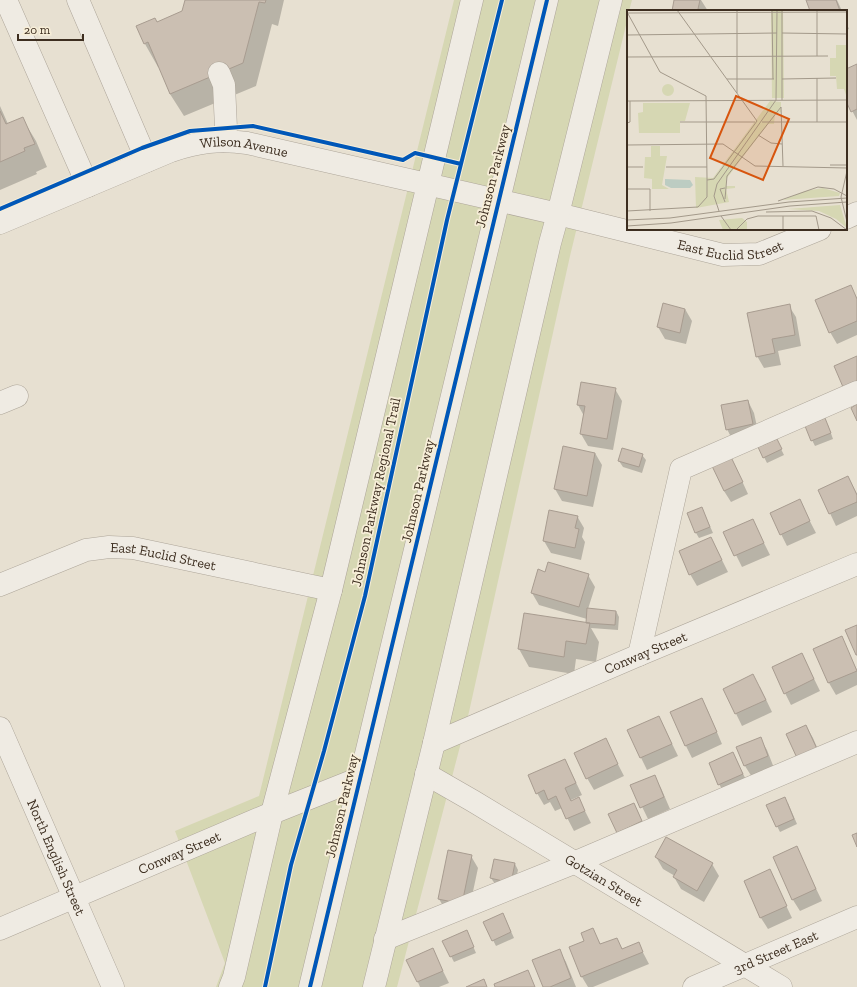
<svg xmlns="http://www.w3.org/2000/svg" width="857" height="987" viewBox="0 0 857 987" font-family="'Zilla Slab',serif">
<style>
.green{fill:#d6d7b3}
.shadow{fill:#0003}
.building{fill:#cbbfb2;stroke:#a89c90}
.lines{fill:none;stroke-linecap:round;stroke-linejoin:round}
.minor-casing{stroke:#ada599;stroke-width:23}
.minor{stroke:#efebe3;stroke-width:22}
.cycleway-casing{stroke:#f7eed8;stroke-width:6}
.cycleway{stroke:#0057b8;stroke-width:4}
.labels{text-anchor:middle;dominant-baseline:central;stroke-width:3.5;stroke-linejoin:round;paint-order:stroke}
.street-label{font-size:14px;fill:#3d2e20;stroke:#f7eed8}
.inset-road{fill:none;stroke:#a3998a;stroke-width:1}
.view{fill:#d7550e;fill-opacity:0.15;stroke:#d7550e;stroke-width:2}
.inset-edge{fill:none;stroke:#3d2e20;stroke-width:2}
</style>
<rect width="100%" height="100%" fill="#e7e0d1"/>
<path class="green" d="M454,0H632L629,11H628V17L570,256L469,712L397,987H216L225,963L175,831L259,796Z"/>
<path class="shadow" d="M186,0H284L278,26L272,24L256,86L184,116L170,94L159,66L158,67L145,44L157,23L183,12Z
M675,0H701L708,11H673Z
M807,0H837L842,11H811Z
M846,22L849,29L846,30Z
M857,65V120L846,99V70Z
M0,106L8,124L22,118L36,141L47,167L36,172L37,174L0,190Z
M850,286L857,298V335L837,344L830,332Z
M789,306L796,317L801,346L778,351L781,365L764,368L757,356Z
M685,309L692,321L686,344L665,339L658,327Z
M615,389L622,401L613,450L588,446L581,434L584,416L578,405Z
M748,401L754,413L759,436L733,441L727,429Z
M828,425L833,439L815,446L812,440Z
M779,445L784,455L767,463L764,457Z
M595,453L602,465L593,507L562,501L555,489Z
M642,455L646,460L642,473L623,467L619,461Z
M737,470L748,494L731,502L724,491Z
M848,477L857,494V516L836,526L819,490Z
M799,500L816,533L787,546L781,534Z
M702,508L713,533L699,538L696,533Z
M550,511L577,516L584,528L582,537L585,542L581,560L551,553L544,541Z
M753,521L770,555L742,567L725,533Z
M711,538L728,572L697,586L690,574Z
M546,573L588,575L595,587L588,609L616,611L619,617L618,630L591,628L599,642L596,662L576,659L574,674L529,667L519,649L524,614L588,624L587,619L539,605L532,593Z
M841,638L857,670V685L836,695L829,683L814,649Z
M802,654L820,691L791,705L785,693Z
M760,687L772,712L742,726L724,689Z
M701,699L708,711L722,744L692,758L686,746L671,712Z
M659,717L678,756L647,770L628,731Z
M806,726L813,738L823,761L787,734Z
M760,738L767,750L774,768L752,777L745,766Z
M605,739L624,776L594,790L587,778Z
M733,753L749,786L726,796L719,784Z
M565,760L571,772L582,795L571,800L572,802L579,799L591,823L574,831L562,808L555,811L550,802L544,805L537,793Z
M654,776L661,788L670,809L648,819L632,786Z
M788,803L797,824L780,832L777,826Z
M634,804L648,833L617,832Z
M796,847L822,901L800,911L793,900L774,857Z
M471,856L478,868L468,915L446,911L439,899Z
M656,857L712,864L719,876L704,902L681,889L674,877L675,876L663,869Z
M515,864L518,870L514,888L495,884L491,878Z
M769,870L792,918L768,929L761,918L745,882Z
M506,920L514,938L496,946L493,940Z
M592,929L601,945L616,939L623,950L638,943L649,964L593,987H588L582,977L570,948L585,942Z
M469,937L476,953L454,962L443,941Z
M432,949L449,983L439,987H420L408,960Z
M559,950L566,962L576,987H544Z"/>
<path class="building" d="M185,0H266L265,3L259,2L243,63L170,94L148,42L144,44L136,26L155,18L157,22L182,11Z
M674,0H700L698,9L707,11H672Z
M806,0H836L840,11H810Z
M857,64V109L851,112L846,101V69Z
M0,111L6,124L23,117L35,144L24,148L25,151L0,162Z
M851,285L857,299V321L829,333L815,300Z
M663,303L685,309L680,333L657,327Z
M790,304L795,335L772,339L775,353L756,357L747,313Z
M857,356V381L843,387L834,366Z
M581,382L616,388L607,439L580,434L585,406L577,405Z
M748,400L753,424L726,430L721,405Z
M857,404V421L851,408Z
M825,418L831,433L811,441L805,426Z
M777,439L782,449L763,458L758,447Z
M563,446L595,453L587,496L554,489Z
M622,448L643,454L639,467L618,461Z
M731,457L743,482L724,491L712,466Z
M848,476L857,495V502L829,514L818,490Z
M800,499L810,521L780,535L770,513Z
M702,507L710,527L695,533L687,513Z
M549,510L578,516L575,528L579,529L575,548L543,541Z
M753,519L764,543L734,556L723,532Z
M711,537L722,560L689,575L679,551Z
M548,562L589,574L579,607L531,593L538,569L545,572Z
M587,608L616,611L615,625L586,623Z
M524,613L590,623L586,644L566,641L564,657L518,649Z
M857,625V655H856L845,630Z
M842,636L857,671L828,683L813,649Z
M802,653L814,679L784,694L772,667Z
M753,674L766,700L735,714L723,689Z
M702,698L717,732L685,746L670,712Z
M659,716L672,744L640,758L627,730Z
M806,725L817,749L797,758L786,734Z
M761,737L768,756L744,766L736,747Z
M606,738L618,764L586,779L574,753Z
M733,752L743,774L718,785L709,763Z
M565,759L576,783L565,788L571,801L579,797L585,811L566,819L556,796L548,800L544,790L536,794L528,775Z
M655,775L664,797L640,808L630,785Z
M785,797L794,819L776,827L766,805Z
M634,803L642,821L617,833L608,814Z
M857,833V847L852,835Z
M666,837L713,863L697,891L673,877L677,870L655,857Z
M797,846L816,889L792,900L773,857Z
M448,850L472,855L462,904L438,899Z
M494,859L515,863L511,883L490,878Z
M770,869L787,906L760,918L744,881Z
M503,913L511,932L492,941L483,922Z
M593,928L600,944L617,938L622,949L639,942L643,952L581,977L569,947L584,941L581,933Z
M467,930L474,947L450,957L442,941Z
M433,948L443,971L417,982L406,960Z
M560,949L571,978L550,987H543L532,960Z
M528,970L535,987H495L494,984Z
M484,979L487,987H466Z"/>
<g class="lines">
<defs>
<g id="minor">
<path d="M6,0L88,186"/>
<path d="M78,0L147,161"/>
<path d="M219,73L224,85L226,128L223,141"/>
<path d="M846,218L857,213"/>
<path id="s1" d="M0,223L171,151C198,142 219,139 247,143L558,214L723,255L759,254L820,229"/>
<path d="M0,403L17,396"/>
<path id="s2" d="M0,585L86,550L109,547L133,548L331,590"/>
<path d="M639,655L681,469L857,392"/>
<path id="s3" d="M0,728L113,987"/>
<path id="s4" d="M434,743L639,655L857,564"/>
<path id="s5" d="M426,774L473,801L781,987"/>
<path id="s6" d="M0,929L272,813L360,778"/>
<path d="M385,939L576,862L857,742"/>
<path d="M230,987L234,977L272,813L331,590L472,0"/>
<path d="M310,987L547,0"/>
<path d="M374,987L434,743L550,243L558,214L611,0"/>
<path id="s7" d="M694,987L857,917"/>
</g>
</defs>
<use href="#minor" class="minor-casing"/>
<use href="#minor" class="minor"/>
<defs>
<path id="cycleway" d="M0,209L142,148L190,131L253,126L403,160L415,153L461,164
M265,987L291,865L324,751L365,596L447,220L502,0
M310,987L547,0"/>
</defs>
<use href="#cycleway" class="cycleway-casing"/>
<use href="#cycleway" class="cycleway"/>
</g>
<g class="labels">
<g class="street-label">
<text stroke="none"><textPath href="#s1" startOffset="260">Wilson Avenue</textPath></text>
<text transform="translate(493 176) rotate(-76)">Johnson Parkway</text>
<text stroke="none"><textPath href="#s1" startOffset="759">East Euclid Street</textPath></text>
<text transform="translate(418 491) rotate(-77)">Johnson Parkway</text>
<text transform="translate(376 492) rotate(-78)">Johnson Parkway Regional Trail</text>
<text stroke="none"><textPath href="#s2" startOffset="171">East Euclid Street</textPath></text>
<text stroke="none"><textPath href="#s4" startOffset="230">Conway Street</textPath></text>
<text transform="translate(342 806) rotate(-77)">Johnson Parkway</text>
<text stroke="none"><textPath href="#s6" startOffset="195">Conway Street</textPath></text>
<text stroke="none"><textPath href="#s3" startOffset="141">North English Street</textPath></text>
<text stroke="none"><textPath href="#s5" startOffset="207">Gotzian Street</textPath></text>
<text stroke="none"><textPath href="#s7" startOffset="89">3rd Street East</textPath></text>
</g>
</g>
<g transform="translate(627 10)">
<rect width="220" height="220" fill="#e7e0d1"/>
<path d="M144,0H156L157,88H145ZM209,35H220V88L217,79H210L209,66H203V48H209ZM35 80a6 6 0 1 1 12 0a6 6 0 1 1-12 0ZM143,91L154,92V102L148,104L147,114H141L100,168L99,176H108V178L99,179L102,192L69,198L68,167L86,168ZM16,93H63L58,111H53V123H12L11,103L16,102ZM24,136H33V146H40L35,175L42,179H25V169L17,168L18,147H24ZM196,178L213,183L212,186L156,190L178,181ZM213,195L220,218L209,209L192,201L161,199ZM115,208L120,212V220H96L92,210Z" fill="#d6d7b3"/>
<path d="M38,169L63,170L66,175L63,178H44L38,175Z" fill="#bcccc2"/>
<path class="inset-road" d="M50,0L130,111L87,169L80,170M110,0V83M145,1L146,69M155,1V90M190,1V46M0,2L33,62L79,86L80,168V187L71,197L0,201M0,3L220,2M155,23L220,24M0,25L150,23M0,47L201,46M190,68V112M100,69H147M155,69L209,68M0,91L220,90M154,97L156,156M53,112H128M135,112H220M0,113L3,112V91M131,125L144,133L155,134M0,135L96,134L128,156L220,158M203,155H220M0,157H16M39,157H80M220,161L214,187L220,212M98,178L93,179L98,192M0,179H23V201M98,189L100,166L154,97M151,191L191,177L207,179L220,186M92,201L87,186L90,174L149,90L150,0M139,202L185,201L204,208L220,220M94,206L104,220M156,206V220M0,210L43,208L162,192L220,188M0,216L44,213L163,196L220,192M109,220L120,209L131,206H189L192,220"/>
<path class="view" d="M109,86L162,109L136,170L83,148Z"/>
<rect width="220" height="220" class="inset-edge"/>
</g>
<path d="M18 34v6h65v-6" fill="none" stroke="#3d2e20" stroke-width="2"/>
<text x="24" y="34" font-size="12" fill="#3d2e20" stroke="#f7eed8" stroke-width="3" paint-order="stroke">20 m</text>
</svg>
